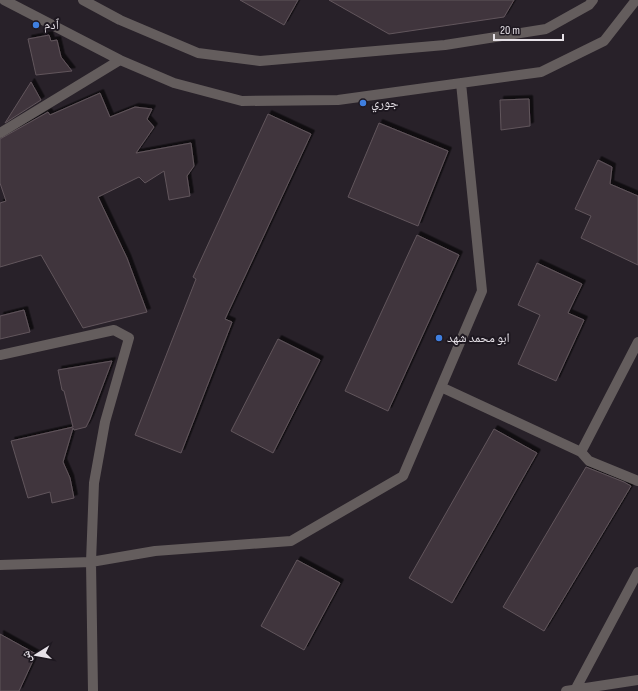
<svg xmlns="http://www.w3.org/2000/svg" width="638" height="691" viewBox="0 0 638 691" font-family="'Sofia Sans Condensed','Noto Naskh Arabic',sans-serif">
<style>
.building{fill:#41363d;stroke:#61555c;filter:url(#shadow)}
.lines{fill:none;stroke-linecap:round;stroke-linejoin:round}
.street{stroke:#645d5d;stroke-width:10}
.shop-dot{fill:#3f7fe0;stroke:#1e1820;stroke-width:1.5}
.labels{text-anchor:middle;dominant-baseline:central;stroke-width:4;stroke-linejoin:round;paint-order:stroke}
.poi-label{font-size:13px;fill:#e6e1e7;stroke:#1e1820;text-anchor:start}
</style>
<defs>
<filter id="shadow"><feDropShadow dx="3.5" dy="-3.5" stdDeviation="0" flood-color="#0009"/></filter>
</defs>
<rect width="100%" height="100%" fill="#282129"/>
<path class="building" d="M240,0H298L284,25Z
M329,0H514L504,17L389,34Z
M49,35L51,41L57,40L61,57L72,71L36,75L28,39Z
M31,82L41,100L5,123Z
M100,93L110,117L135,107L152,109L147,119L154,127L136,153L191,143L194,166L187,176L190,196L169,200L164,171L145,183L139,177L98,197L127,258L147,312L83,328L41,255L0,267V203L6,201L0,183V139L48,112L50,115Z
M529,99L530,126L501,130L500,100Z
M268,114L311,134L225,319L232,322L181,453L135,435L196,279L193,277Z
M379,123L448,151L418,226L348,197Z
M598,160L612,167L610,184L638,196V265L581,238L591,216L575,209Z
M417,235L459,255L388,411L345,391Z
M537,263L582,284L568,313L584,320L556,381L518,364L540,315L518,305Z
M24,310L30,332L0,339V316Z
M278,339L320,360L273,453L231,431Z
M112,361L90,419L86,427L74,430L73,428L63,462L70,478L74,498L52,503L50,492L28,498L11,441L73,427L64,391L62,390L58,370Z
M494,429L537,453L452,603L409,578Z
M586,467L624,482L631,486L544,631L503,607Z
M297,560L340,583L304,650L261,626Z
M0,634L36,654L19,691H0Z"/>
<g class="lines">
<path class="street" d="M4,0L120,60L174,83L242,101L338,100L541,72L604,41L636,0
M83,0L120,20L198,53L260,61L445,45L546,29L589,5L593,0
M0,133L120,60
M0,355L114,330L129,338L105,422L94,483L91,562L0,565
M441,387L581,452L589,461L638,481
M581,452L638,342
M575,690L638,572
M93,691L91,562L155,551L291,541L403,476L482,291L461,83
M566,691L638,680"/>
</g>
<g class="shop-dot">
<circle cx="36" cy="25" r="4"/>
<circle cx="363" cy="103" r="4"/>
<circle cx="439" cy="338" r="4"/>
</g>
<g class="labels">
<g class="poi-label">
<text x="44" y="25">ٱدم</text>
<text x="371" y="103">جوري</text>
<text x="447" y="338">ابو محمد شهد</text>
</g>
</g>
<g transform="translate(36 655) rotate(259)" stroke="#1e1820" stroke-width="3" paint-order="stroke">
<path d="M0-3L7 15L0 10L-7 15Z" fill="#e6e1e7"/>
<text y="-6" font-size="11" font-weight="bold" text-anchor="middle" fill="#e6e1e7">ش</text>
</g>
<path d="M494 34v6h69v-6" fill="none" stroke="#e6e1e7" stroke-width="2"/>
<text x="500" y="34" font-size="12" fill="#e6e1e7" stroke="#1e1820" stroke-width="3" paint-order="stroke">20 m</text>
</svg>
